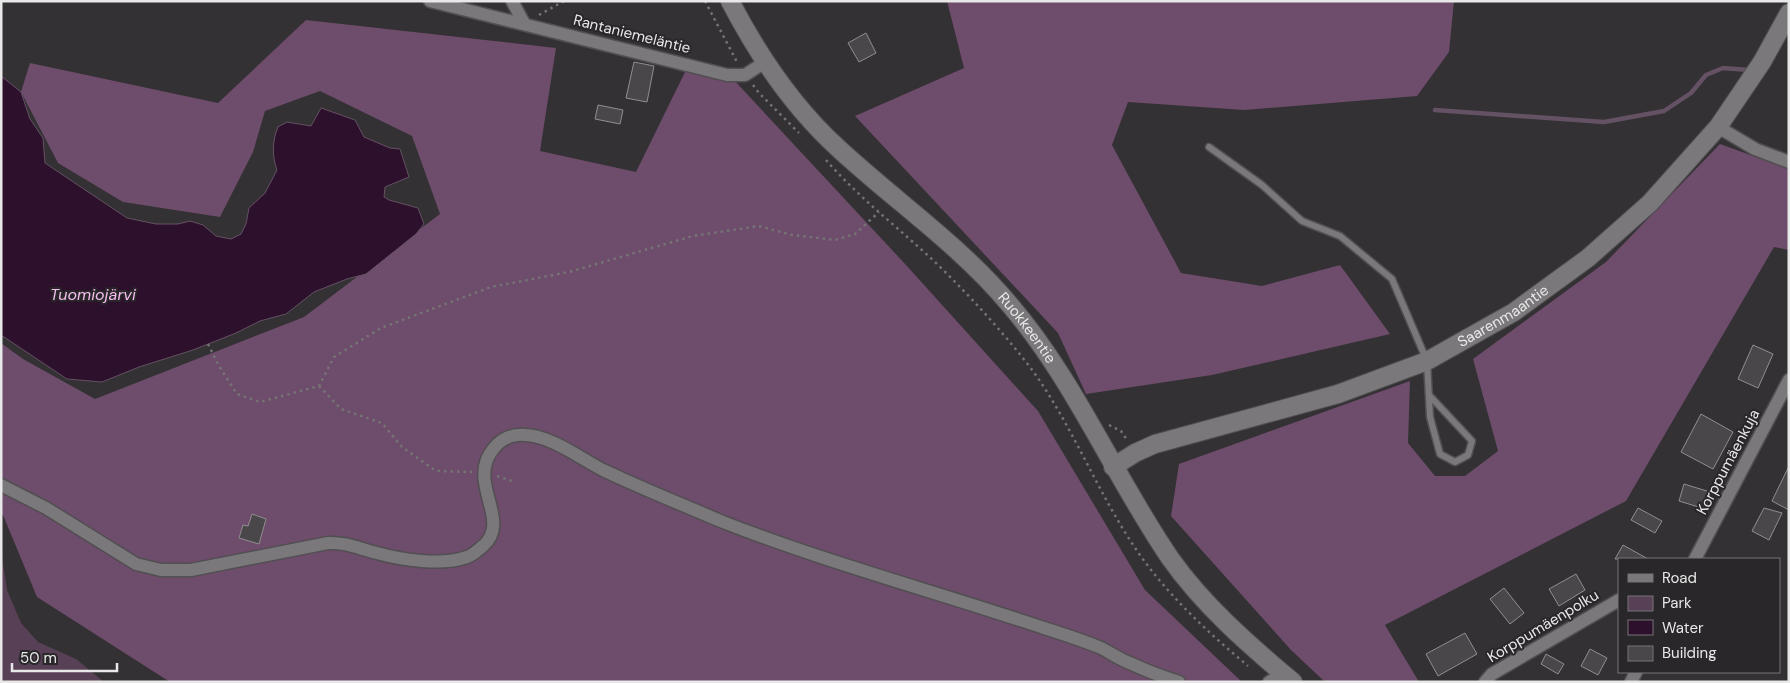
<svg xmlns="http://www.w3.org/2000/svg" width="1790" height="683" viewBox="0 0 1790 683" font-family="'DM Sans',sans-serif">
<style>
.green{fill:#584156}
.forest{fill:#6e4c6b}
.water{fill:#2d102b;stroke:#655164}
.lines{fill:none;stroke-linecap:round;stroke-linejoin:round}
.stream{stroke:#655164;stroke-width:4.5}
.building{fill:#494749;stroke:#908e90}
.lane-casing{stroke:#514f51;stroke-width:9}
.street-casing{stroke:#514f51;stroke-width:15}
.secondary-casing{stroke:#514f51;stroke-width:20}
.path{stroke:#757475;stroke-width:2.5;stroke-dasharray:2.5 4;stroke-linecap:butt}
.lane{stroke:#7a787a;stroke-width:6}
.street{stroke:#7a787a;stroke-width:12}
.secondary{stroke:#7a787a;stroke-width:18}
.labels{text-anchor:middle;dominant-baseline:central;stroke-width:4;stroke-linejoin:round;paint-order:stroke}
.street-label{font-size:15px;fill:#e9e8e9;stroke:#292729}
.water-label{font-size:16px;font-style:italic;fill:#f8bef2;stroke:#292729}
</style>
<rect width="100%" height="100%" fill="#333133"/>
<path class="green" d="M1,549L7,590L21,623L38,642L76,659L104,682H1Z"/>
<path class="forest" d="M947,1H1454L1449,52L1417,96L1244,110L1128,102L1112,145L1181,273L1262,286L1340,265L1390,334L1212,375L1086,394L1058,333L855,116L964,68Z
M306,20L556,48L540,151L636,172L686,70L733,79L906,265L1038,411L1145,590L1242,682H170L37,597L3,515H1V343L23,359L95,399L304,317L440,214L412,136L320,91L265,111L253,152L220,217L123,202L58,163L21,92L30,63L218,103Z
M1720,144L1789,169V250L1774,247L1626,501L1385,625L1419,682H1325L1291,650L1171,516L1179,464L1410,381L1408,443L1435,476H1465L1498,451L1473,359L1606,262Z"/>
<path class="water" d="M1,76L21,92L30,119L43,138L45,163L127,218L156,224H178L190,221L203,225L216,236L231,239L241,234L246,224L249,208L265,193L277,170C272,156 272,141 278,127L287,122L311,126L321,108L355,120L364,137L390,148L400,149L409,177L385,187L384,197L389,200L418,208L424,224L416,234L366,274L347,279L314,292L286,314L260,321L236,333L193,350L139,367L102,382L67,379L1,335Z"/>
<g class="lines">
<path class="stream" d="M1435,110L1604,122L1664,111L1691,93L1706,75L1723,68L1749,70"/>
</g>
<path class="building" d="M866,33L876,53L859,62L848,43Z
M634,62L654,66L647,102L626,98Z
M598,105L623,110L620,124L595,119Z
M1753,345L1773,354L1758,388L1738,379Z
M1701,414L1733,432L1713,469L1681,452Z
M1789,466V510L1772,501Z
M1684,484L1710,492L1705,509L1679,501Z
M1638,508L1662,521L1655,533L1631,520Z
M1764,508L1782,513L1769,540L1752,531Z
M252,514L266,519L259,544L239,538L243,525L248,526Z
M1623,545L1648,559H1615Z
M1576,574L1585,590L1559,606L1549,589Z
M1504,588L1524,613L1510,624L1490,599Z
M1465,633L1477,654L1438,676L1426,654Z
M1590,649L1607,658L1598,675L1581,666Z
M1546,654L1564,664L1558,674L1541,664Z"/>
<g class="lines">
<defs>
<path id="lane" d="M1209,147L1262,185L1302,221L1340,236L1392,279L1427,361L1430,417L1440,454L1455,462L1468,455L1472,441L1429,395"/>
<path id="street" d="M430,1L727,75H745L765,62
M512,1L524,23
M1718,127L1755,149L1789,162
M1,485L46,508L136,564L161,570H191L328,543C346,542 360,549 377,553C402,560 442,566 467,557C473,555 478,550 483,546C513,520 465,482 494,448C502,438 513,434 526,435C551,436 580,458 603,470C643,489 683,505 723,522C828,563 937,592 1044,628C1063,634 1082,640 1101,648C1111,653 1121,660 1132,664C1147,671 1163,677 1179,682
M1695,559L1789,380
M1269,682L1283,674
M1485,682L1492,674L1619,600
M1631,682L1636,672"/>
<g id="secondary">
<path id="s1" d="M730,1C758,55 793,107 838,148C895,201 960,245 1010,305C1075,381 1114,476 1170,558C1203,605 1249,645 1293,682"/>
<path id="s2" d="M1113,467L1135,453L1155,444L1338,394L1427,361L1514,312L1588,258L1650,203L1718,127L1762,62L1789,13"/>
</g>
</defs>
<use href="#lane" class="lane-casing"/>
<use href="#street" class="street-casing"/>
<use href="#secondary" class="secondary-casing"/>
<path class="path" d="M705,1L737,62
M539,15L564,1
M753,85L759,93L799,133
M826,160C859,198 900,229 936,263C970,296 1001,330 1030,367C1075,428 1100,501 1145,562C1174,601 1211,635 1248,666
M208,344L219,366L237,394L260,402L319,386L334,357L381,328L491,287L569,272L693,236L759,226L792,235L835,240L855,234L879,212
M319,386L341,409L382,423L402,447L436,471L472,472
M1109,425L1121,431L1127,440
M497,476L512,481"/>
<use href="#lane" class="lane"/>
<use href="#street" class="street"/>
<use href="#secondary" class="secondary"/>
</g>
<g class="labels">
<g class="street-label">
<text transform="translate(632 34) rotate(14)">Rantaniemeläntie</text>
<text stroke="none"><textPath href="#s2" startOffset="421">Saarenmaantie</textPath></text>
<text stroke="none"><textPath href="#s1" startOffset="445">Ruokkeentie</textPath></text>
<text transform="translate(1728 462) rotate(-62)">Korppumäenkuja</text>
<text transform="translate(1543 626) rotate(-31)">Korppumäenpolku</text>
</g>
<g class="water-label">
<text x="93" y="294">Tuomiojärvi</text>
</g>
</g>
<rect width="1790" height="683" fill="none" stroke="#e9e8e9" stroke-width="5"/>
<rect x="1618" y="558" width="162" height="115" fill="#292729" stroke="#767476"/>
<rect x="1628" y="574" width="25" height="8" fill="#7a787a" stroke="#767476"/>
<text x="1662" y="583" font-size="15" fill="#e9e8e9">Road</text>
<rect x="1628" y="596" width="25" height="15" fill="#584156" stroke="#767476"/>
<text x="1662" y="608" font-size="15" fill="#e9e8e9">Park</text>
<rect x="1628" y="620" width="25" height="15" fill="#2d102b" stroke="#767476"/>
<text x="1662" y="633" font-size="15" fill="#e9e8e9">Water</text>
<rect x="1628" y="646" width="25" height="15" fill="#494749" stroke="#767476"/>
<text x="1662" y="658" font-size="15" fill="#e9e8e9">Building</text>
<path d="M12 663v8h105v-8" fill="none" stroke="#e9e8e9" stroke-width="2.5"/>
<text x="20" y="663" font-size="15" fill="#e9e8e9" stroke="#292729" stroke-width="4" paint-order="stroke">50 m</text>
</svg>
